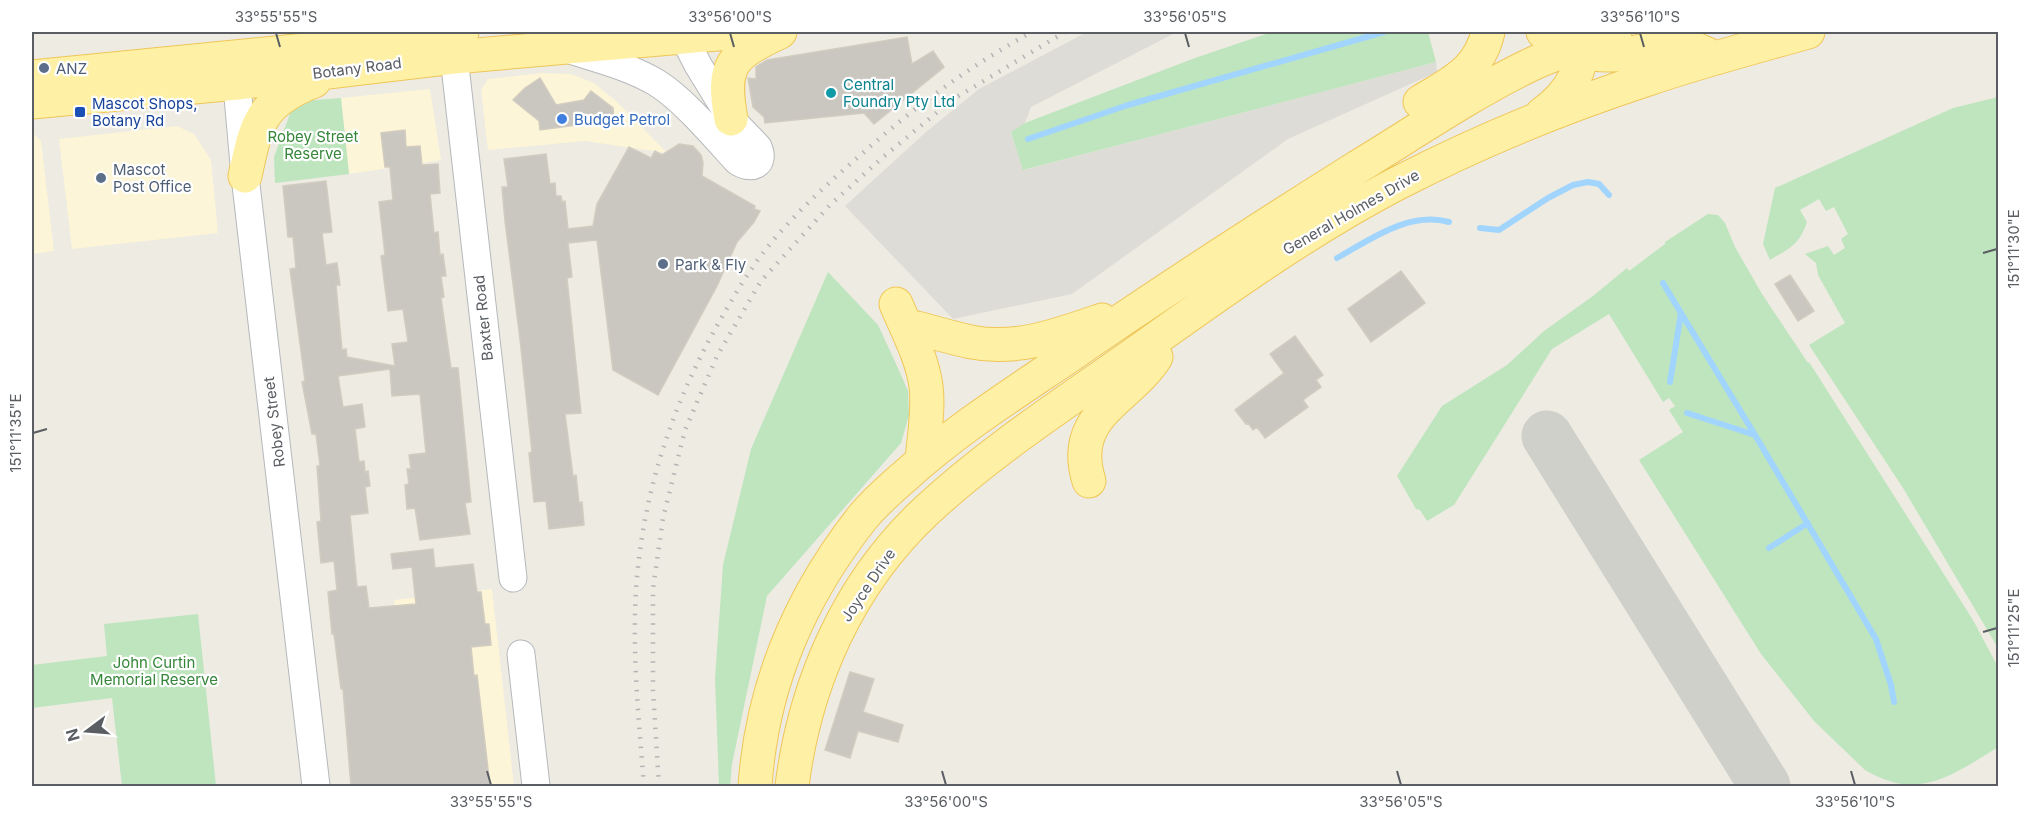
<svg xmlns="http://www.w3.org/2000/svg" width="2030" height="818" viewBox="0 0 2030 818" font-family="Inter,sans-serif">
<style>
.commercial{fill:#fdf5d7}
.industrial{fill:#dedcd6}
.green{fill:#bee5be}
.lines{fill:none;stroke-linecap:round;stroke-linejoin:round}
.stream{stroke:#a1d5fe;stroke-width:6}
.taxiway{stroke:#d0d0cb;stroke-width:51}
.building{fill:#cac7c1;stroke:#d2ccc0;stroke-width:1.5}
.minor-casing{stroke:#b5b8bc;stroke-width:29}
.major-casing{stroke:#f0c658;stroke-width:35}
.minor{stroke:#fff;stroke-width:27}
.major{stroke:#fef1a6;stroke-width:33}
.rail{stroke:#b3b4b4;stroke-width:4.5;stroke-dasharray:1.5 8;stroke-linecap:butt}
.ticks{fill:none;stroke:#5a5e63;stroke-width:2}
.service-dot{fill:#5c6f8a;stroke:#fff;stroke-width:2}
.culture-dot{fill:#0f9aa8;stroke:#fff;stroke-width:2}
.transit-dot{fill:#1a4fb4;stroke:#fff;stroke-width:2}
.shop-dot{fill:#3f7fe0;stroke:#fff;stroke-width:2}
.labels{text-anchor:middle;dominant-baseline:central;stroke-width:4.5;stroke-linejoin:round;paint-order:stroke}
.service-label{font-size:15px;fill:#4e5e75;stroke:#fff;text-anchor:start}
.street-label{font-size:15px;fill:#5a5e63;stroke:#fff}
.culture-label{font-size:15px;fill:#0d838f;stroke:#fff;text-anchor:start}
.transit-label{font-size:15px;fill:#164399;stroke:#fff;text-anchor:start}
.shop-label{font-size:15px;fill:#366cbe;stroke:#fff;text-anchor:start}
.park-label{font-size:15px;fill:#36863a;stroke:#fff}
.neatline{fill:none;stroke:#5a5e63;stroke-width:2}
.ticks-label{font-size:15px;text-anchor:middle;fill:#5a5e63}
</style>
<rect width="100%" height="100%" fill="#edebe2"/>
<path class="commercial" d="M541,73L571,74L594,83L616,101L667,153L585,141L488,150L481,90L488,79Z
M430,89L441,160L349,174L341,98Z
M177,126L194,134L211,160L218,233L72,249L59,139Z
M32,132L41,141L54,251L32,254Z
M492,589L514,786H415L394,600Z"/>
<path class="industrial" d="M1087,32H1177L1031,107L1025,123L1011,133L1024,170L1436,62L1437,72L1288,139L1072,294L953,319L845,206L926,132L979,89Z"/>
<path class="green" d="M1272,32H1428L1436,62L1023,170L1011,132L1025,123L1195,58Z
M1998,97V648L1903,488L1809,345L1845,323L1818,275L1816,263L1805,254L1828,246L1834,255L1845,248L1841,239L1848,234L1834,207L1826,211L1819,199L1800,210L1807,222C1799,245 1790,248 1770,260L1763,244L1775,188L1953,108Z
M341,98L349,174L275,183L274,157L291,111L303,101Z
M1708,214L1718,215L1725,223L1735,247L1762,294L1808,363L1809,362L1973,620L1998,667V747C1953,775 1918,802 1865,770L1814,721L1761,654L1639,460L1683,432L1669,410L1675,406L1669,398L1663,402L1609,314L1552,349L1454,505L1427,521L1420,510L1416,509L1397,476L1442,406L1507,365L1544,331L1593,296L1627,268L1629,271L1665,244V242Z
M828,272L878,325L897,366L908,391L909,415L901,443L767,596L732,764L730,786H719L715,678L723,565L751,449Z
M198,614L216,786H122L112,698L32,708V665L107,656L104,624Z"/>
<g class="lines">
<path class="stream" d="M1028,139L1128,105L1384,32
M1480,228L1499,230L1548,198L1573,185L1588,182L1599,184L1609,195
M1337,258C1371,239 1409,211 1449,222
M1663,283L1681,313
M1670,382L1681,313L1755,435
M1687,413L1755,435L1876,639L1891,685L1894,702
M1769,548L1808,523"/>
<path class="taxiway" d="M1547,436L1765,786"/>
</g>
<path class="building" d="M907,37L912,64L933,51L944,67L874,124L864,113L765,123L764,117L753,107L748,78L756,79V67L767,60Z
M540,78L556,105L584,100L591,91L613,108L614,120L540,130L539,121L513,100L525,88Z
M405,130L406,147L420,146L422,165L438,164L440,193L430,194L434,233L438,232L440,255L443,254L446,276H441L444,297L441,298L451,368H458L471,502L465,503L470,534L420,540L415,508L407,509L405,485L409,484L407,469H411L409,455L426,453L420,394L392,396L390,369L338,376L343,407L362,404L365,427L355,429L359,462L364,461L365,472L368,471L370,486L365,487L368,513L350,515L357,587L366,586L369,608L416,604L412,567L393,569L391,554L433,549L435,568L473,564L477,592H481L485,624H489L491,645L471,647L474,676L477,675L490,786H351L343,689H341L334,634H332L328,592L337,590L334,561L321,563L317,522L321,521L317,466H320L316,434H312L302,382L305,381L290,269L296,268L293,237H288L283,186L326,181L332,232L322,233L326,265L337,263L340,285H336L342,350L346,349L347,357L395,366L392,344L408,342L403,309L388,311L381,256L385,255L379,202L393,200L390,167H385L381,133Z
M679,144L693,146L701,155L703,162L702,176L755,206L754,209L760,211L754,222L737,242L717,286L658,395L613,370L597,240L568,243L572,277L567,278L581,413L565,414L573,476L576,475L579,503L582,502L584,525L549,529L546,501L534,502L529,453L532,452L520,339L505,221L502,187H508L504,159L546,154L550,184L555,183L556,196H561L562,202L565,201L568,229L593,226L597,204L629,147L651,158L655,151L662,155Z
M1401,271L1425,303L1371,342L1348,309Z
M1790,275L1814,311L1798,321L1775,284Z
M1295,336L1323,375L1316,380L1321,387L1303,400L1308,407L1265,438L1257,427L1253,430L1248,423L1246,424L1235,410L1284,373L1270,354Z
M850,672L874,679L863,712L903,725L898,742L858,731L850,758L825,750Z"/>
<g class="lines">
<defs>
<path id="minor" d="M570,50C598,59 631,67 657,83C683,99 716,138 737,161C751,171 766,165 758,147L731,119L698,65L681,32
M454,57L513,578
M235,63L245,176L316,786
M521,654L536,786"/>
<path id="major" d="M1543,32C1577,56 1606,60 1645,50C1654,47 1668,41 1677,43C1690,45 1704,53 1716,58
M32,77L356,45L462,32
M32,102L237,83L454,57L740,32
M1420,102C1452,82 1479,71 1488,32
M1542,114C1569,95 1588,66 1579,32
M731,119C721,65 731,55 780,32
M245,176C256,124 260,102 314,81
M896,304C907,330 922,357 926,386C929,410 924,436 922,460
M917,328C935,333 953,338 971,342C1016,351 1059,335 1102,320
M1089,481C1068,415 1129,400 1156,357
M755,786C762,685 799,598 862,518C875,502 890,489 905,476C956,430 1013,394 1069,356C1163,291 1259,229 1356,168C1412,134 1467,96 1526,67C1554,53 1586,44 1615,32
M792,786C805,682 849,583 926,511C986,455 1056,409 1123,362C1212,299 1299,235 1396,184C1477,142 1562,107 1648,79C1701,61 1755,47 1808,32"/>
</defs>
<use href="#minor" class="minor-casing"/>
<use href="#major" class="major-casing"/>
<use href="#minor" class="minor"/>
<use href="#major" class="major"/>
<path class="rail" d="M644,786C639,721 632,655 636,590C643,487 676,393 729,305C745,277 763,250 785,227C812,197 842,171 872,145C921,102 975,63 1032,32
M659,786L653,691V589L663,518L685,430L717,356L761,281L830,205L882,158L952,100L1065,32"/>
</g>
<path class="ticks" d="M276,33L280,47M730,33L734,47M1185,33L1189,47M1640,33L1644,47M1983,253L1997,249M33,433L47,429M1983,632L1997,628M487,771L491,785M942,771L946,785M1397,771L1401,785M1851,771L1855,785"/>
<g class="service-dot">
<circle cx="44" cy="68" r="6"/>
<circle cx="101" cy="178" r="6"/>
<circle cx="663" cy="264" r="6"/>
</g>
<circle class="culture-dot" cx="831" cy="93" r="6"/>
<rect class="transit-dot" x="74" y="106" width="12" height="12" rx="3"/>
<circle class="shop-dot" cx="562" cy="119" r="6"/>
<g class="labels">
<g class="service-label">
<text x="56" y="68">ANZ</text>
<text x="113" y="169">Mascot<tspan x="113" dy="17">Post Office</tspan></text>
<text x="675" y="264">Park &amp; Fly</text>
</g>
<g class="street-label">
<text transform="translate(357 68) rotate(-7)">Botany Road</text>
<text transform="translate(1351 212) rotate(-30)">General Holmes Drive</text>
<text transform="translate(483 318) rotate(-96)">Baxter Road</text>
<text transform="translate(274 422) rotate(-97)">Robey Street</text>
<text transform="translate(868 585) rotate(-56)">Joyce Drive</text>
</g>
<g class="culture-label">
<text x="843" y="84">Central<tspan x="843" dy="17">Foundry Pty Ltd</tspan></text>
</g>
<g class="transit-label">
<text x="92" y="103">Mascot Shops,<tspan x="92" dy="17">Botany Rd</tspan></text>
</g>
<g class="shop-label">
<text x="574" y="119">Budget Petrol</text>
</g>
<g class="park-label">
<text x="313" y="136">Robey Street<tspan x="313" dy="17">Reserve</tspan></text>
<text x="154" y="662">John Curtin<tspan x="154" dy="17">Memorial Reserve</tspan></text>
</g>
</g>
<rect width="2030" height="818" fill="none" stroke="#ffffff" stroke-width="66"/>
<g transform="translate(87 731) rotate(254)" stroke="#ffffff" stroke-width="4.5" paint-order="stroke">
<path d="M0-4.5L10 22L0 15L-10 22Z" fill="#5a5e63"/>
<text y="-9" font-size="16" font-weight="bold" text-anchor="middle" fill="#5a5e63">N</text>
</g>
<rect x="33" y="33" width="1964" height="752" class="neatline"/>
<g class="ticks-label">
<text x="276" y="22">33°55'55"S</text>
<text x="730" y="22">33°56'00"S</text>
<text x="1185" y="22">33°56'05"S</text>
<text x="1640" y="22">33°56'10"S</text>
<text transform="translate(2014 249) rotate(-90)" y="5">151°11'30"E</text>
<text transform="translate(16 433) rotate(-90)" y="5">151°11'35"E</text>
<text transform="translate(2014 628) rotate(-90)" y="5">151°11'25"E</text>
<text x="491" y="807">33°55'55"S</text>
<text x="946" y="807">33°56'00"S</text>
<text x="1401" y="807">33°56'05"S</text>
<text x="1855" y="807">33°56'10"S</text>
</g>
</svg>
